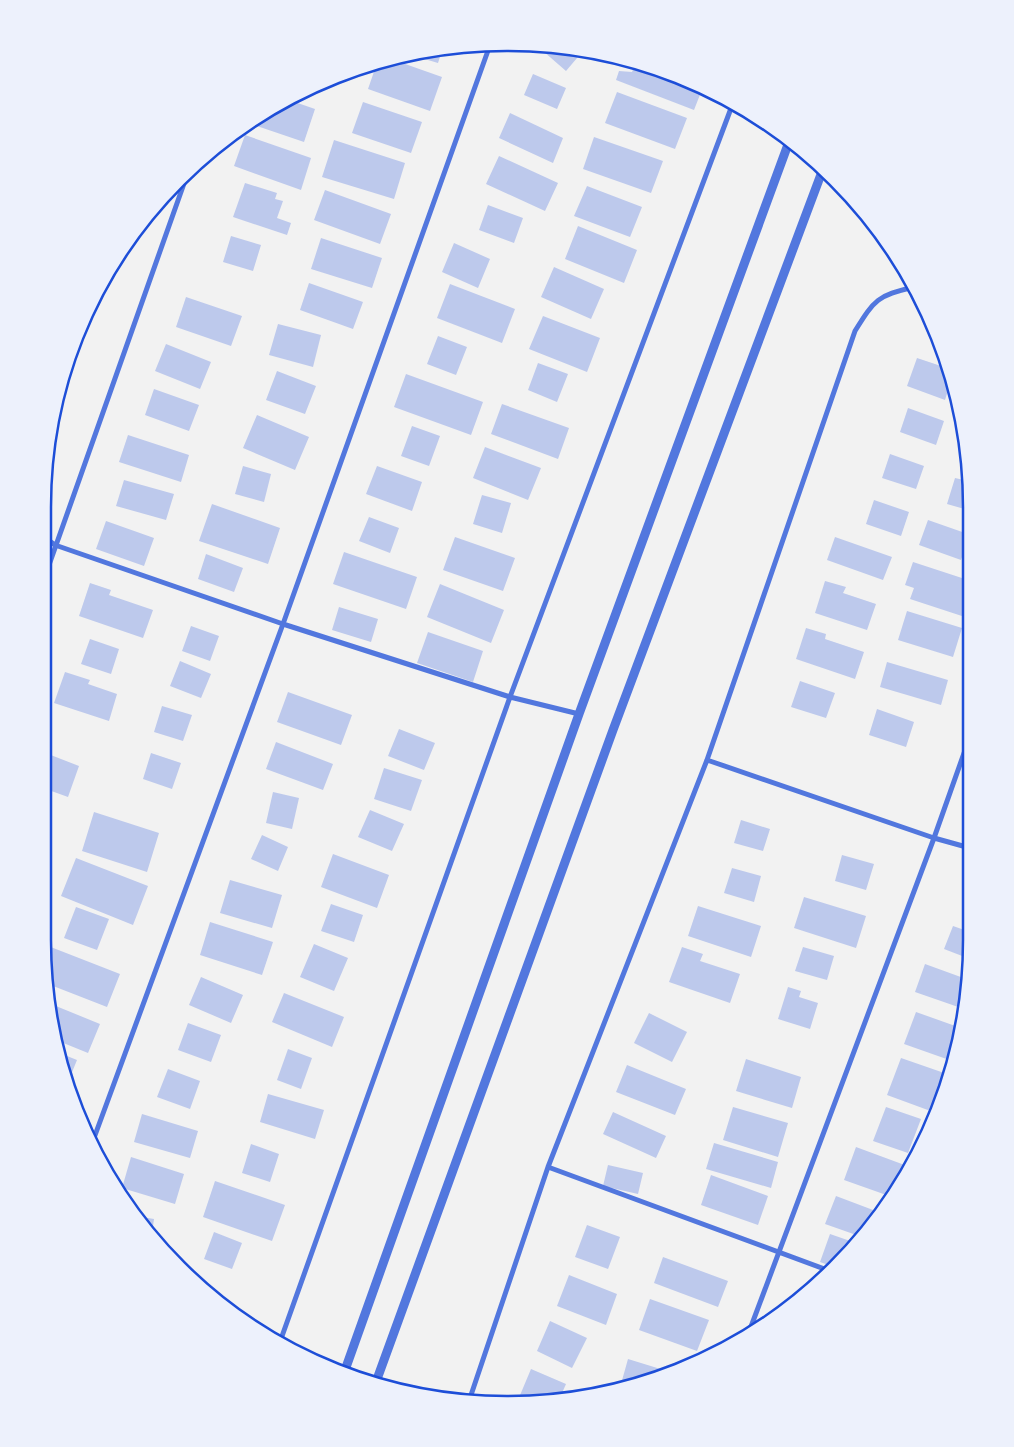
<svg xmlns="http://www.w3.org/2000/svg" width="1014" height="1447" viewBox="0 0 1014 1447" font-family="Merriweather,serif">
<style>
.building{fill:#bdc9ec}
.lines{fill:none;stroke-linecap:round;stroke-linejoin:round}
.minor{stroke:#5277de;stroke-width:5}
.tertiary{stroke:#5277de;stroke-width:9}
.rim{fill:none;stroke:#1d4ed8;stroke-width:2.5}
</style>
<rect width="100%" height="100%" fill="#f2f2f2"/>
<path class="building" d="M548,45L555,46L583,51L566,71L543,51Z
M443,47L438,63L411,55Z
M391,59L442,77L430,111L368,89L377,63Z
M636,62L703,87L694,110L616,80L619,71L632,72Z
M533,74L566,88L557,109L524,95Z
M617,92L687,118L675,149L605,123Z
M286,99L315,109L304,142L251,124L253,121L275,105Z
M363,102L422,122L411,153L352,133Z
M510,113L563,138L553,163L499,138Z
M245,135L311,158L301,190L234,166Z
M594,137L663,161L651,193L583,169Z
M334,140L405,163L394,199L322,177Z
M499,156L558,183L545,211L486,184Z
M245,183L277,193L275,199L283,201L277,218L291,223L287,235L233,217Z
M587,186L642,207L630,237L574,216Z
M325,190L391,214L380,244L314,220Z
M488,205L523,218L514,243L479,230Z
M578,226L637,250L624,283L565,259Z
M231,236L261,245L253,271L223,262Z
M321,238L382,258L372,288L311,269Z
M454,243L490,259L478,288L442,272Z
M554,267L604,289L591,319L541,297Z
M309,283L363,302L353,329L300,310Z
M450,284L515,309L502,343L437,318Z
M186,297L242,316L231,346L176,327Z
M543,316L600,338L587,372L529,349Z
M278,324L321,335L313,367L269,355Z
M438,336L467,347L456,375L427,364Z
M166,344L211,362L200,389L155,371Z
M917,358L944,367L949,387L945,400L907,386Z
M538,363L568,374L557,402L528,390Z
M277,371L316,386L305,414L266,400Z
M406,374L483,402L471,435L394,407Z
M154,389L199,405L189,431L145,415Z
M502,404L569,428L558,459L491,434Z
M908,408L944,421L936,445L900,432Z
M257,415L309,437L295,470L243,448Z
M412,426L440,436L429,466L401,456Z
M128,435L189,455L181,482L119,462Z
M967,444V446L968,463L961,460Z
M485,447L541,468L528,500L473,478Z
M890,454L924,466L916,489L882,478Z
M243,466L271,474L264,502L235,494Z
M377,466L422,482L412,511L366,494Z
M955,478L968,481V510L947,504Z
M124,480L174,494L166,520L116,506Z
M482,495L511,503L502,533L473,524Z
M874,500L909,512L901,536L866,524Z
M212,504L280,528L268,564L199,541Z
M369,517L399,528L390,553L359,541Z
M928,520L968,534V539L961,560L919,545Z
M106,521L154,538L144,566L96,549Z
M455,537L515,558L503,591L443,570Z
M835,537L892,557L883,580L827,560Z
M344,552L417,577L406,609L333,584Z
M206,554L243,568L234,592L198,579Z
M913,562L968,580V618L910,599L914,588L905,585Z
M825,581L846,587L843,593L876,604L867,630L815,613Z
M90,583L111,590L109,595L153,610L143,638L79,616Z
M440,584L504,610L491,643L427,617Z
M339,607L378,619L371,642L332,630Z
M907,611L962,628L953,657L898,640Z
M191,626L219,636L210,661L182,651Z
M806,628L826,634L825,639L864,652L855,679L796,659Z
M428,632L483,651L473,682L417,663Z
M90,639L119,649L111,674L81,664Z
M180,661L211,674L201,698L170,686Z
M887,662L948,680L941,705L880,687Z
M65,672L90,680L88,684L117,694L109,721L54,703Z
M800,681L835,693L826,718L791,707Z
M288,692L352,715L341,745L277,722Z
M162,706L192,715L183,741L154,732Z
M877,709L914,722L906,747L869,735Z
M399,729L435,743L424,770L388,756Z
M276,742L333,764L323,790L266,769Z
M43,752L79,766L68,797L43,788Z
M151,753L181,763L172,789L143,779Z
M384,768L422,780L411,811L374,799Z
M273,792L299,798L292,829L266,823Z
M370,810L404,824L392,851L358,837Z
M94,812L159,833L147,872L82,851Z
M741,820L770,829L763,851L734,843Z
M262,835L288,847L278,871L251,859Z
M333,854L389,875L377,908L321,887Z
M842,855L874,864L866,890L835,881Z
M76,858L148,886L133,925L61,896Z
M732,868L761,876L754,902L724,893Z
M230,880L282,895L272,928L220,913Z
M804,897L866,916L856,948L794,928Z
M331,904L363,915L354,942L321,931Z
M698,906L761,926L751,957L688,936Z
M76,907L109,919L97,950L64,938Z
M210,922L273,942L262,975L200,955Z
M953,926L970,932V959L944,949Z
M43,944L120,974L107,1007L48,984Z
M314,944L348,958L334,991L300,977Z
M682,947L703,954L700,961L740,974L730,1003L669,982Z
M803,947L834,956L827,980L795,971Z
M925,964L969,980L964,1009L915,992Z
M201,977L243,995L231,1023L189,1005Z
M788,987L801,991L799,997L818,1003L810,1029L778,1019Z
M284,993L344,1017L332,1047L272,1022Z
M51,1004L100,1024L88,1053L56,1040Z
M916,1012L961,1028L955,1062L904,1044Z
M649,1013L687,1032L672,1062L634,1043Z
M188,1023L221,1035L211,1062L178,1050Z
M288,1049L312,1058L301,1089L277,1080Z
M57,1052L77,1060L68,1082L58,1060Z
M901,1058L950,1075L936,1113L887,1095Z
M746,1059L801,1077L792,1108L736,1091Z
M627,1065L686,1089L675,1115L616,1092Z
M168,1069L200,1081L190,1109L157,1097Z
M268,1094L324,1110L315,1139L260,1122Z
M733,1107L788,1123L778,1157L723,1140Z
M886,1107L921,1119L908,1153L873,1141Z
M613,1112L666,1136L656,1158L603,1134Z
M142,1114L198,1131L190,1158L134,1142Z
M714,1143L778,1162L771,1188L706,1169Z
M251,1144L279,1154L270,1182L242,1173Z
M856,1147L910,1167L892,1197L844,1180Z
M131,1157L184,1174L175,1204L122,1188Z
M608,1165L643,1173L638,1194L603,1186Z
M711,1175L768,1196L758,1225L701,1205Z
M215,1181L285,1205L272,1241L203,1217Z
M836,1196L881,1213L876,1223L862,1237L825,1224Z
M136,1216L154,1219L152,1233Z
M587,1225L620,1237L608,1269L575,1257Z
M214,1232L242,1243L232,1269L204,1259Z
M830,1234L856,1243L834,1267L820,1262Z
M663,1257L728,1281L718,1307L654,1283Z
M569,1275L617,1294L606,1325L557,1306Z
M650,1299L709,1320L697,1351L639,1330Z
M550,1321L587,1338L572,1368L537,1351Z
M628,1359L667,1371L621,1384Z
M531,1369L566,1384L559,1400H518Z"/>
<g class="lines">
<path class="minor" d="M43,536L55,545L283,624L510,697L579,714
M43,582L187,175
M707,760L934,838L970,848
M94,1138L283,624L490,45
M548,1167L830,1271
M749,1332L934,838L969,739
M281,1339L510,697L733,103
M469,1401L548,1167L707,760L855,331C875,299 877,296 914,287"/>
<path class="tertiary" d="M344,1373L579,714L790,139
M376,1382L613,730L823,169"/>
</g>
<path d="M0 0H1014V1447H0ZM507 51H507A456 456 0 0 1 963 507V940A456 456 0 0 1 507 1396H507A456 456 0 0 1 51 940V507A456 456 0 0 1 507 51Z" fill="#edf1fc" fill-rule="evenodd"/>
<path class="rim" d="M507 51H507A456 456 0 0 1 963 507V940A456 456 0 0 1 507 1396H507A456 456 0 0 1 51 940V507A456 456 0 0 1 507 51Z"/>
</svg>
